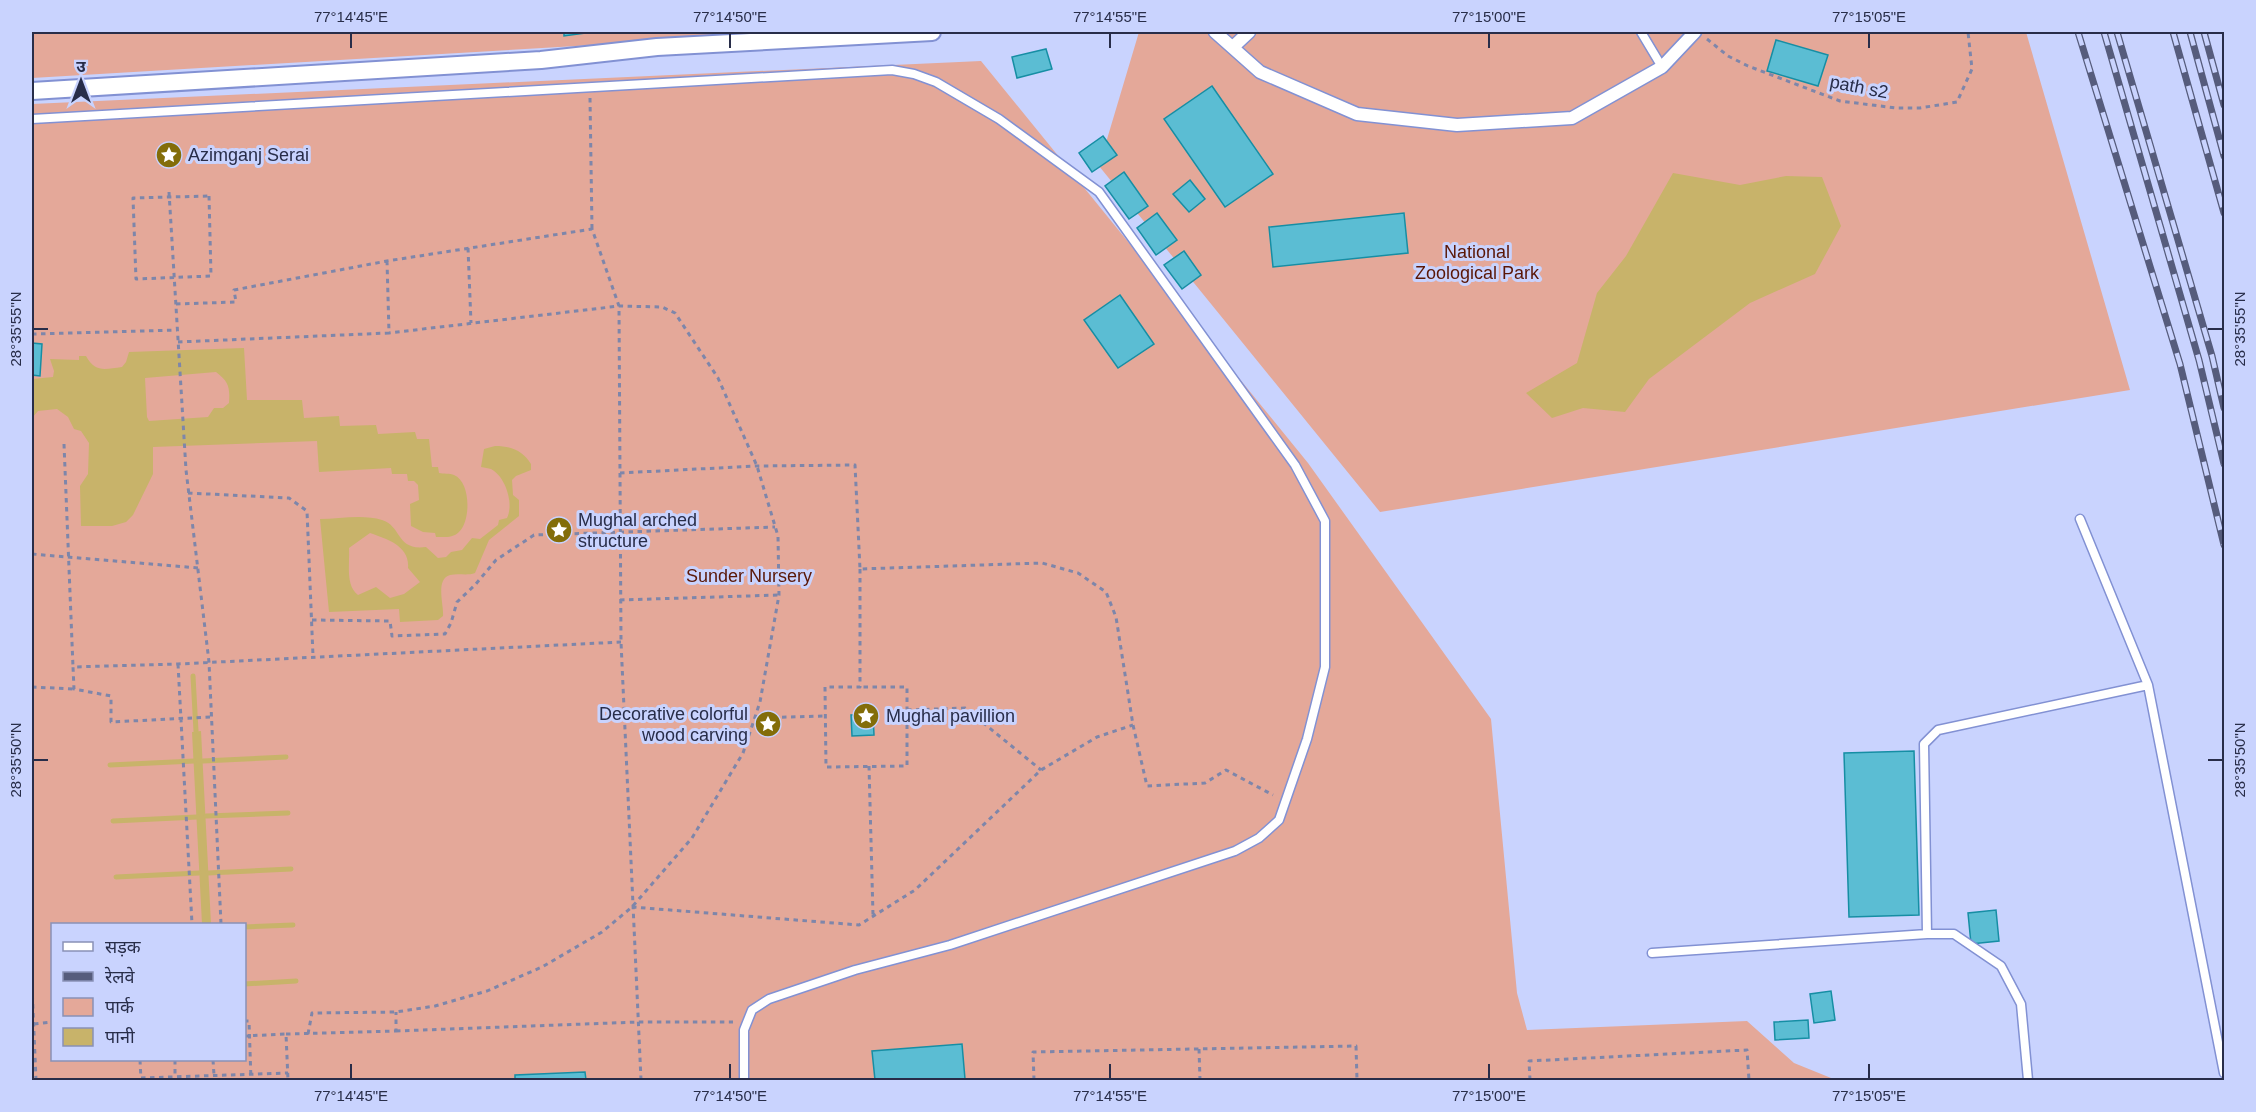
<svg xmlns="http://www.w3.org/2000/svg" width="2256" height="1112" viewBox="0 0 2256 1112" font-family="Helvetica,'Noto Sans Devanagari',sans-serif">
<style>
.green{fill:#e4a899;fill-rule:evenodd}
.water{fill:#c8b36a;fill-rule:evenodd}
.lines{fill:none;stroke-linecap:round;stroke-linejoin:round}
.stream{stroke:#c8b36a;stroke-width:5}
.building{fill:#5bbdd3;stroke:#168ea4;stroke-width:1.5}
.service-casing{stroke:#8291d3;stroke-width:11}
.pedestrian-casing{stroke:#8291d3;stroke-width:15}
.minor-casing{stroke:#8291d3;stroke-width:20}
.path{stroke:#7e86aa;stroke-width:3;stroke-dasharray:4.5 4.5;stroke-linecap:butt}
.service{stroke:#fff;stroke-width:8}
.pedestrian{stroke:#fff;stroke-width:12}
.minor{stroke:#fff;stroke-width:16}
.rail-casing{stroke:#565c7c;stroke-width:7}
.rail{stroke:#c9d3fe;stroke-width:4.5;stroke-dasharray:14;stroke-linecap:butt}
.ticks{fill:none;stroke:#282d49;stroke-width:2}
.labels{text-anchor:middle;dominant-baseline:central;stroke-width:6;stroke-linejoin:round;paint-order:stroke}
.street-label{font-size:18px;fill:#282d49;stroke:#c9d3fe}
.poi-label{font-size:18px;fill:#282d49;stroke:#c9d3fe;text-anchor:start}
.park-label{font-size:18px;fill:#5a1707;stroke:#c9d3fe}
.neatline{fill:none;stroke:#282d49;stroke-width:2}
.ticks-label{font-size:15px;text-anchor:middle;fill:#282d49}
</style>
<rect width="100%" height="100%" fill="#c9d3fe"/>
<path class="green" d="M32,32H817L32,78Z
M1139,32H2026L2130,390L1380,512L1099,166Z
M981,61L1308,463L1491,719L1517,993L1527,1030L1747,1021L1794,1063L1836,1080H32V104ZM52,924H244V1060H52Z"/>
<path class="water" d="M1673,173L1740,185L1786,176L1822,177L1841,226L1815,274L1750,303L1649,379L1625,412L1583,408L1552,418L1526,393L1577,363L1597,293L1626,256Z
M244,348L247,400H302L304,418L339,416L340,426L376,425L378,434L415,432L417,439H429L432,467H438L439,473C443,474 450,473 454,475C471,482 471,521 459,532C453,538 445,537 436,537L435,533L423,532L411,526L410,504L419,500L418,485L414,481H408L407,474H392L391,468L319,472L317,441L153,447V474L133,515L126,522L112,526H81L80,486L88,474L89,443L81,431L74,429L68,417L57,409L38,411L32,418V379L53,377L54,371L50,359L79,360V356H86C95,373 105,369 122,367L126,362L129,352ZM216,372C229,382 230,387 229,403L223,408H214L208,417L149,421L147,417L145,378Z
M495,446C511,446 523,451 531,464V470L516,476L512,480L513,495L519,500V516L489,540L475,573C467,576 459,573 450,575C435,579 444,605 443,616L438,620L400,622L399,609L329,612L320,519C339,519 363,514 382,520C402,526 396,551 426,547L438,558L446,557L451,552L462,550L472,538L480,539L498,525L499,520L507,518C514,504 506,477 491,469C488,468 485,468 481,467L484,449ZM370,533C387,539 410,546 408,568L420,582L404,594L390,598L376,587L358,595C345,585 350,564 349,548Z
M201,731L211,924H202L192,732Z"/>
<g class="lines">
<path class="stream" d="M193,676L196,731
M203,761L286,757
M110,765L194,761
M206,816L288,813
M113,821L197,817
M208,873L291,869
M116,877L199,873
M244,927L293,925
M244,984L296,981"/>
</g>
<path class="building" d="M564,32H593L564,36Z
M1776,40L1828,55L1818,86L1767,71Z
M1046,49L1052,69L1017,78L1012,57Z
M1212,86L1273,174L1225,207L1164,119Z
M1103,136L1117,155L1092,172L1079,153Z
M1124,172L1148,206L1129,219L1105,186Z
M1190,180L1205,199L1189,212L1173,194Z
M1157,213L1177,240L1156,255L1137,228Z
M1404,213L1408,253L1273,267L1269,227Z
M1184,251L1201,275L1182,289L1164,265Z
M1120,295L1154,344L1118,368L1084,320Z
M32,343L42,344L40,376L32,375Z
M873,714L874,735L852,736L851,715Z
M1914,751L1919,915L1849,917L1844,753Z
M1996,910L1999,941L1971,944L1968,913Z
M1831,991L1835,1020L1814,1023L1810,994Z
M1808,1020L1809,1038L1775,1040L1774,1022Z
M962,1044L965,1079L875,1080L872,1051Z
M585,1072L586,1080H515V1075Z"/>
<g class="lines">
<defs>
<path id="service" d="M1641,32L1662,67
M32,119L892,70L914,74L936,82L999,119L1099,192L1295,465L1325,521V667L1307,739L1279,820L1259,838L1235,851L950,945L855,970L769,999L752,1010L744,1030V1080
M2080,519L2148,685L2224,1073
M1927,934L1924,744L1938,730L2148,685
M1652,953L1927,934H1954L2001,966L2021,1004L2028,1080"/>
<path id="pedestrian" d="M1215,32L1260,72L1357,114L1457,125L1572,118L1662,67L1695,32
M1233,47L1249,32"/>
<path id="minor" d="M32,91L541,60L657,47L932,32"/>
</defs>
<use href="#service" class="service-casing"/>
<use href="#pedestrian" class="pedestrian-casing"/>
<use href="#minor" class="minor-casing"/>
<path class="path" d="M1707,39L1728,56L1748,66L1840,101L1896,108H1920L1957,102L1972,69L1968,32
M590,98L592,229
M169,192L186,470L209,662L221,924
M209,196L211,276L136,279L133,198Z
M468,248L471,323
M176,304L236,302L234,290L387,261L592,229L619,306L621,642L641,1080
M32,334L177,330
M178,342L389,333L387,261
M64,444L73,667
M620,473L757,466L855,465L860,569L1042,563L1078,573L1106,592L1116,617L1133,725L1147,786L1205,783L1226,770L1273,795
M188,493L289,498L307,511L313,656
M32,554L198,568
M860,569V687H825L826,767L907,766V687H860
M620,600L779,595
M312,620L390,621L392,636L445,634L451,623L457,602L475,585L496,560L534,535L775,527
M178,664L192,924
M32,687L74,689
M907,710L965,708L1041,770
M210,717L111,722V696L74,689L73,667L178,664L621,642
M755,718L825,716
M869,766L873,915
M632,907L859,925L915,890L1041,770L1097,737L1133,725
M32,986L36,1080
M244,1021H249L251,1080
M34,1024L52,1022
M396,1031L638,1022H733
M286,1034L396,1031V1012
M308,1034L312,1013L396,1012L435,1006L487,991L542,967L602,932L632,907L692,838L743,753L760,702L779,595L778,536L757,466L718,378L675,313L662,307L619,306L389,333
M244,1036L286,1034L288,1080
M1199,1049L1200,1080
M140,1060L141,1080
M175,1060V1080
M213,1060L214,1075
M141,1078L288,1073
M1034,1080L1033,1052L1356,1046L1357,1080
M1530,1080L1529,1061L1747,1050L1749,1080"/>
<use href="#service" class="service"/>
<use href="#pedestrian" class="pedestrian"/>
<use href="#minor" class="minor"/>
<defs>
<path id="rail" d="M2078,32L2180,364L2224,545
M2104,32L2199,360L2224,464
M2117,32L2212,356L2224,408
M2173,32L2224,213
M2190,32L2224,156
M2204,32L2224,105"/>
</defs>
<use href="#rail" class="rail-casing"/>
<use href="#rail" class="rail"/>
</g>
<path class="ticks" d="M351,33V48M730,33V48M1110,33V48M1489,33V48M1869,33V48M33,329H48M2208,329H2223M33,760H48M2208,760H2223M351,1064V1079M730,1064V1079M1110,1064V1079M1489,1064V1079M1869,1064V1079"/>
<defs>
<symbol id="sight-disc" viewBox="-11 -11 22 22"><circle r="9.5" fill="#836d09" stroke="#c9d3fe"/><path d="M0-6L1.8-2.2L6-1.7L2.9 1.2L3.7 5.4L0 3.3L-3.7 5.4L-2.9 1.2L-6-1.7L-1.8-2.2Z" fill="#fff"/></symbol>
</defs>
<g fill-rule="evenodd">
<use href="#sight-disc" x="154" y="140" width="30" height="30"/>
<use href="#sight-disc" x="544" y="515" width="30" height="30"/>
<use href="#sight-disc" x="851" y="701" width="30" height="30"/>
<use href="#sight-disc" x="753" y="709" width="30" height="30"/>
</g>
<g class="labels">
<g class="street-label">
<text transform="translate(1859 87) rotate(11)">path s2</text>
</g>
<g class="poi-label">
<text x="188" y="155">Azimganj Serai</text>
<text x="578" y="520">Mughal arched<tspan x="578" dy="21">structure</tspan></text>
<text x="748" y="714" text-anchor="end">Decorative colorful<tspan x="748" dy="21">wood carving</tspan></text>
<text x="886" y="716">Mughal pavillion</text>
</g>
<g class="park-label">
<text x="1477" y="252">National<tspan x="1477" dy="21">Zoological Park</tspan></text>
<text x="749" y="576">Sunder Nursery</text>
</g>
</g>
<rect width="2256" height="1112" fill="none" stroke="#c9d3fe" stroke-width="66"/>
<rect x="51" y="923" width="195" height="138" fill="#c9d3fe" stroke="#8991b6" stroke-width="1.5"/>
<rect x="63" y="942" width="30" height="9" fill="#ffffff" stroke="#8991b6" stroke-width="1.5"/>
<text x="105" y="953" font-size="18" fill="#282d49">सड़क</text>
<rect x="63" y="972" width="30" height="9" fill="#565c7c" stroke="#8991b6" stroke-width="1.5"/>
<text x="105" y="983" font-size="18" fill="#282d49">रेलवे</text>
<rect x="63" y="998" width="30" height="18" fill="#e4a899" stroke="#8991b6" stroke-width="1.5"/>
<text x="105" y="1013" font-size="18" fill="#282d49">पार्क</text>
<rect x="63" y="1028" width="30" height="18" fill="#c8b36a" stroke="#8991b6" stroke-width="1.5"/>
<text x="105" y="1043" font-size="18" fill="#282d49">पानी</text>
<g transform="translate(81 81)" stroke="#c9d3fe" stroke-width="4.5" paint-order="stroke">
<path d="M0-4.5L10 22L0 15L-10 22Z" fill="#282d49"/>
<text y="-9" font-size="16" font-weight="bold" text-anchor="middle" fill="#282d49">उ</text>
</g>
<rect x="33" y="33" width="2190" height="1046" class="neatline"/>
<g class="ticks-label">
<text x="351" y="22">77°14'45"E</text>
<text x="730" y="22">77°14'50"E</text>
<text x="1110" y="22">77°14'55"E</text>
<text x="1489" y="22">77°15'00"E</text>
<text x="1869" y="22">77°15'05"E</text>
<text transform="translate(16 329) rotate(-90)" y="5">28°35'55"N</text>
<text transform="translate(2240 329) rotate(-90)" y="5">28°35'55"N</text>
<text transform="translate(16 760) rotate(-90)" y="5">28°35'50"N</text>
<text transform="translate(2240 760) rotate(-90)" y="5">28°35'50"N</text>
<text x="351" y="1101">77°14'45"E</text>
<text x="730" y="1101">77°14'50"E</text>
<text x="1110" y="1101">77°14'55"E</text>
<text x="1489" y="1101">77°15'00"E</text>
<text x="1869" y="1101">77°15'05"E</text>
</g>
</svg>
